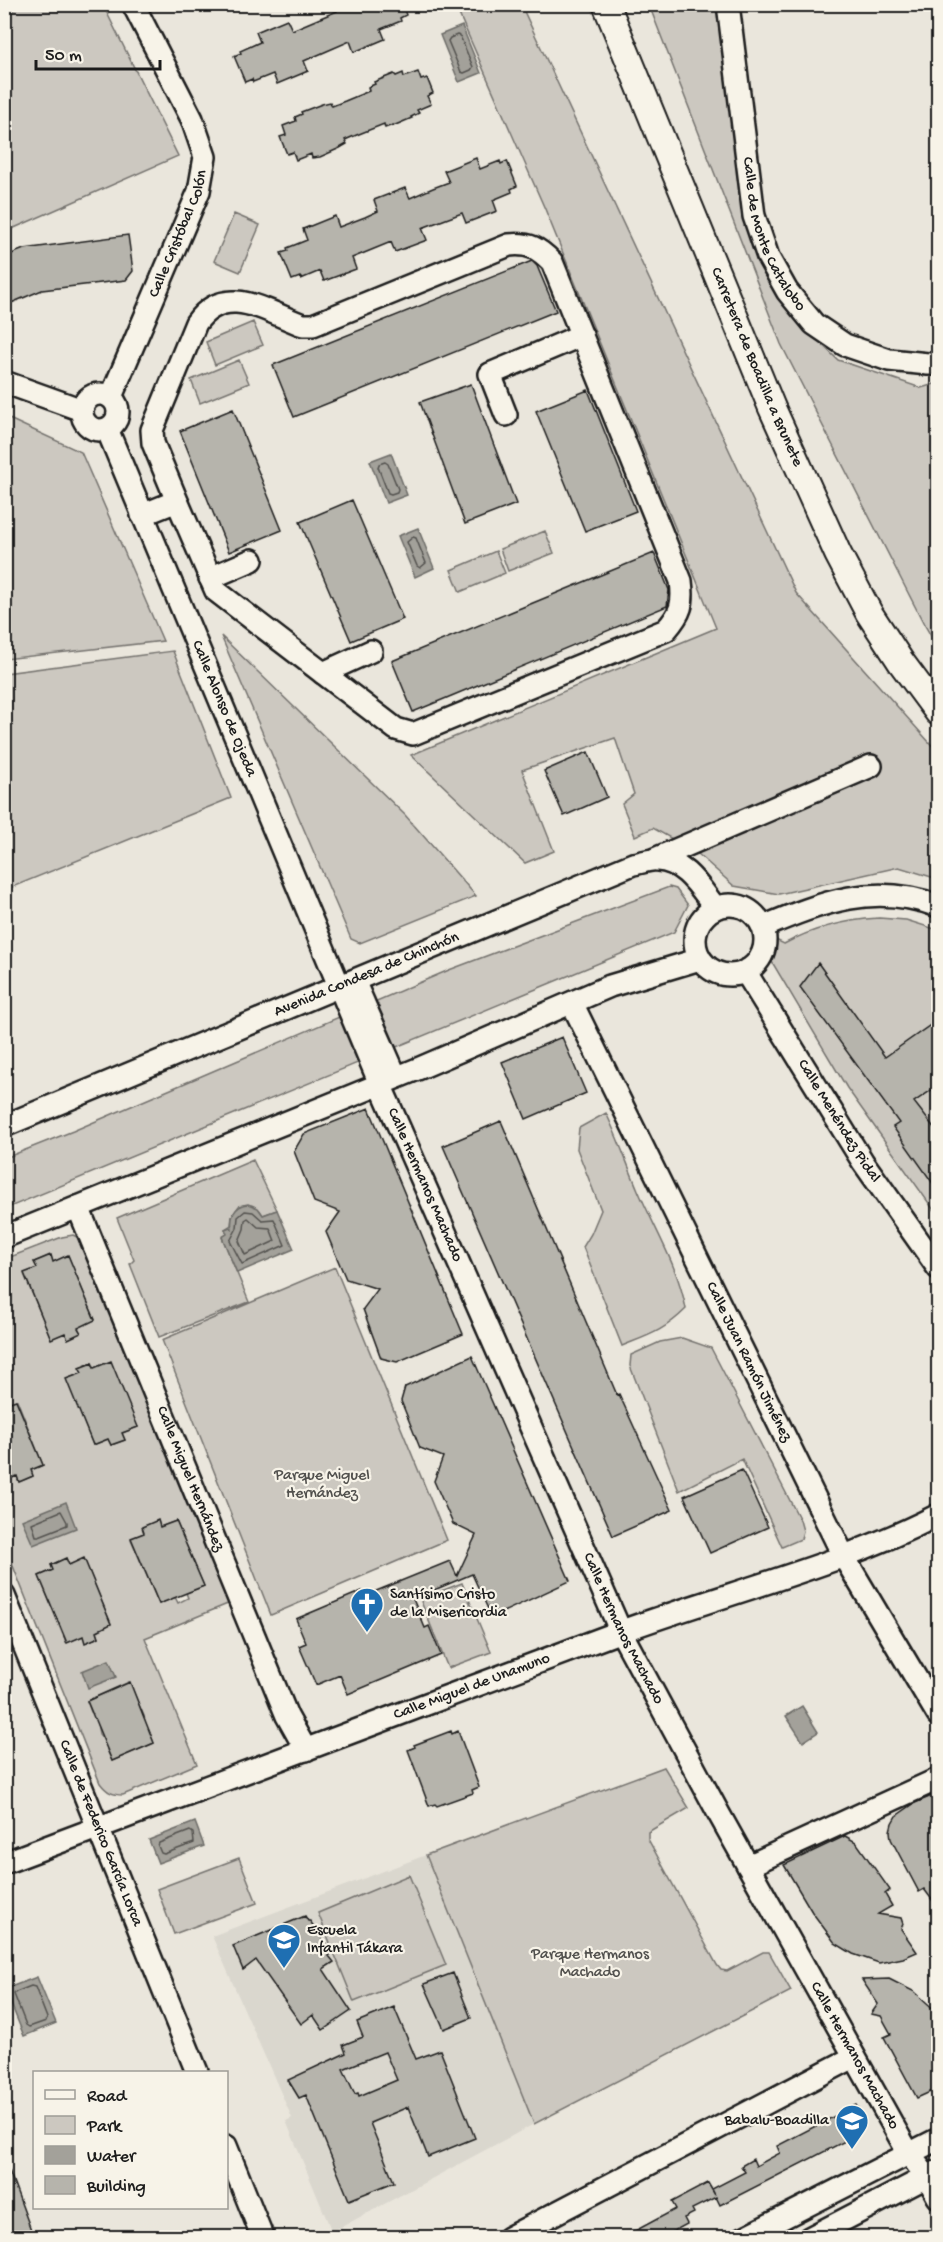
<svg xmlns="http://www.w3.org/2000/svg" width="943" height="2242" viewBox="0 0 943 2242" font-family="'Gochi Hand',sans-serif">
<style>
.built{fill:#dad7ce}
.green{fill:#ccc8c0;stroke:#74726e;stroke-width:1.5;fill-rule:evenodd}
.water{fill:#a3a19a;stroke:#6d6c68;stroke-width:1.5}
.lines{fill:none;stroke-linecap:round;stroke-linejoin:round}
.shore{stroke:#52514e;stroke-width:1.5}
.building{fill:#b6b4ac;stroke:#1c1c1c;stroke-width:1.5;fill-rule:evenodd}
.minor-casing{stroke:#1c1c1c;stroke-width:26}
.major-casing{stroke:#1c1c1c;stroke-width:30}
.minor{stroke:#f7f3e8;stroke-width:21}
.major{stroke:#f7f3e8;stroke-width:26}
.labels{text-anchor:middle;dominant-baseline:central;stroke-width:4.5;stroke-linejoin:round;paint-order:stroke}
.street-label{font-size:16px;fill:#1c1c1c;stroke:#f7f3e8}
.park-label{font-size:16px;fill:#51504d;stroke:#f7f3e8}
.poi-label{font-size:16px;fill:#1c1c1c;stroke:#f7f3e8;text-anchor:start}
</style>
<rect width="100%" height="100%" fill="#eae6dc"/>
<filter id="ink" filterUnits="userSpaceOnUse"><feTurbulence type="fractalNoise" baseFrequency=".0167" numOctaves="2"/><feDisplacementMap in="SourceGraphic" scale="12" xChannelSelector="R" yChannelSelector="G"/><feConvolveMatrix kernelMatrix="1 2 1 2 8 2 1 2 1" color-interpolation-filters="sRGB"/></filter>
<g filter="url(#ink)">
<path class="built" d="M426,1855L534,2124L332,2232L286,2121L292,2118L212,1936Z"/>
<path class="green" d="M25,4L103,5L178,156L5,232V13Z
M455,5H521L796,593L938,752V879L899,867L779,894L734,886L697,853L653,828L635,836L622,804L634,794L615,738L522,770L554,851L525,863L411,755L716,628L545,209Z
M649,5H719L761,256L794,317L838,360L921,388L938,383V648L924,624L781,344Z
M234,214L260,225L240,272L214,261Z
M253,322L263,345L215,365L206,342Z
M239,360L249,383L200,403L191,380Z
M5,417L81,452L163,641L5,659Z
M545,531L554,553L508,571L500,549Z
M496,551L505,573L460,592L451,570Z
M221,636L405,815L476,896L360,943L351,939Z
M173,651L231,798L5,890V673Z
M669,887L676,889L688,905L674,932L5,1209V1158L73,1131L449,970Z
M879,918L906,920L938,930V1216L847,1088L772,962L771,952L776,940L784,944C813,928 846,920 879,918Z
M606,1113C618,1138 627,1164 638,1190C655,1230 678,1266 686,1309C664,1331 649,1335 622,1346L583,1247L591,1234L601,1210L577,1149L579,1128Z
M253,1160L277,1210L263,1215C258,1205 249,1203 239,1206L232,1216L231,1225L225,1229L228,1234L222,1237L249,1302L159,1337L130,1264L134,1260L117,1218Z
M73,1235L81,1239L230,1603L145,1638L197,1764L123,1795C112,1795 107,1792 100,1783L5,1546V1481L17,1476L19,1482L33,1476L31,1470L43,1465L17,1400L5,1404V1259L62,1237ZM50,1255L53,1262L68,1256L95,1320L78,1328L80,1333L68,1339L65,1333L51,1338L24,1274L37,1268L34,1262ZM92,1363L138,1427L122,1433L125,1440L111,1445L108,1439L93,1445L67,1379L82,1373L80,1368ZM158,1521L160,1527L176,1521L204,1586L186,1593L188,1598L178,1603L175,1597L159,1604L131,1539L144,1533ZM66,1558L69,1565L84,1559L111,1624L97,1631L99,1637L86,1642L83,1636L66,1642L39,1576L53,1570L51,1565ZM129,1682L144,1716L146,1732L149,1731L154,1743L112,1761L107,1750L111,1748L99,1734L95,1712H91L87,1701Z
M335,1267L447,1540L271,1615L162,1340Z
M682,1338L711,1348L800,1520L803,1531L801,1539L782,1547L742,1459L679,1491L630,1366L631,1355L660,1342Z
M462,1583L491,1652L448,1668L420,1599Z
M664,1767L689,1808L648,1832V1839L717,1965L721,1970L727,1971L763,1952H769L791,1991L534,2124L426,1855Z
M239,1858L257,1903L174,1934L157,1889Z
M409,1875L446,1965L354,2002L318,1913Z"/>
<path class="water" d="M462,26L481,73L459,82L440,35Z
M391,453L407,495L386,503L370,461Z
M418,528L434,568L415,577L398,536Z
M248,1204L258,1208L263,1215L277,1210L294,1249L237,1273L222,1237L227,1234L225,1229L230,1227L232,1229C230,1217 234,1206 248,1204Z
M66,1502L76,1528L33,1545L22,1520Z
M109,1660L116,1677L88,1688L82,1671Z
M802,1706L818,1732L803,1742L786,1716Z
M195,1822L204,1846L158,1863L149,1840Z
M37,1977L56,2023L24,2036L5,1989Z"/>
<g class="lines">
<path class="shore" d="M457,35L460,36L473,67L471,70L464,73L461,72L448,41L450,38Z
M385,462L388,464L398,489L397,492L391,494L388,493L378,467L379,464Z
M413,537L416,538L426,563L420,568L417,566L407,542Z
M245,1211L253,1212L262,1220L274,1219L285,1245L242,1264L230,1241L237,1228L238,1217Z
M248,1218L258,1227L270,1228L275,1241L245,1255L239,1241L244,1229L245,1220Z
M61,1511L67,1522V1525L39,1536H36L32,1523Z
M190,1831L193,1833L194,1843L164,1854L161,1853L158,1846L159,1843Z
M31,1986L35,1987L47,2018L46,2021L29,2027L26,2025L14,1994L16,1992Z"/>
</g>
<path class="building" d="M334,4H402L406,15L400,18L401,21L381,29L385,39L354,52L350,41L304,61L308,71L277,84L273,74L253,82L252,79L245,82L234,56L241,53L240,51L260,42L256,32L287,19L292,30L337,11Z
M418,72L421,80L427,78L433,93L427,96L431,104L417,110L419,113L411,117L412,118L393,126V125L385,128L384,124L359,134L345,140L347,144L340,148L320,157L312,158L311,154L296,160L293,152L287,154L280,137L286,135L283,126L296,121L295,117L302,114L301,112L322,104L330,102L332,106L345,101L369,91L368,87L375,84L374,82L394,74L396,76L403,73L404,77Z
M476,158L480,169L500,161L501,164L507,161L517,186L511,189L512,192L493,200L497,211L466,223L462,213L422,228L427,240L395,252L391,242L352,258L356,269L324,281L320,271L301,279L300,277L292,280L281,253L288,251L287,248L307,240L303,229L335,216L339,227L365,217L378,211L374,200L405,188L410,198L433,188L449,182L444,171Z
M128,235L133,271L126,280L42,290L4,306V257L24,249Z
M532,261L537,266L556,311L294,417L273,365Z
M471,384L516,504L465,524L420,402Z
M588,390L636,511L585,531L536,411Z
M233,409L282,530L229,552L180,431Z
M352,500L403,619L351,641L300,522Z
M654,553L669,590L667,606L413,712L392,661Z
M588,752L607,797L564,816L544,771Z
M818,963L885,1057L939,1019V1085L914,1102L939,1134V1192L893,1127L899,1123L800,987Z
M562,1037L586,1093L526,1119L502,1062Z
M369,1108L463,1334L397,1362L381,1358L363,1309L378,1289L346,1279L326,1232L340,1212L314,1202L294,1151L304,1134Z
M501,1121L617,1395L619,1394L672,1510L613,1536L443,1146Z
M51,1255L53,1262L68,1255L95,1320L78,1328L81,1333L68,1339L65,1333L51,1339L24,1273L37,1268L34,1262Z
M472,1356L570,1581L501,1613L488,1609L472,1574L413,1599L425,1628L429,1626L441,1655L348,1694L340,1675L316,1685L299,1646L306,1643L296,1619L362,1591L364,1596L450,1561L457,1576L476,1535L453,1524L434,1481L443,1457L420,1448L401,1401L405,1387Z
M111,1361L138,1427L122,1433L125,1440L111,1445L108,1439L93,1445L66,1379L82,1373L79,1368L92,1363L94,1368Z
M16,1400L43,1465L31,1470L33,1476L19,1482L17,1476L4,1481V1404Z
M742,1470L768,1527L710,1553L684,1496Z
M158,1520L160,1527L176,1521L204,1586L159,1604L131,1538L144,1533L142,1527Z
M66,1558L69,1565L84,1558L111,1624L97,1631L99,1637L85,1643L83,1636L67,1643L39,1576L53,1570L51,1565Z
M130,1682L154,1743L112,1761L87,1701Z
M451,1731L452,1734L458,1731L479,1787L472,1790L473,1793L437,1806L435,1804L429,1806L408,1750L415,1747L414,1745Z
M939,1793V1909L924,1889L919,1892L891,1839L890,1831L892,1823L896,1816L915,1803Z
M845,1836L856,1842L890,1890L885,1894L892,1906L878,1914L901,1918L903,1924L901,1929L917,1952L903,1958L879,1963L853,1954L835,1943L812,1912L784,1865Z
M305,1916L308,1921H310L332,1953L329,1956L334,1962L323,1969L351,2011L323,2030L313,2015L301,2024L256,1960L243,1970L233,1946Z
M453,1973L471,2018L444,2029L424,1984Z
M889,1979L915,1992L939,2014V2088L917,2098L884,2037L891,2034L881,2016L871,2014L878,2004L862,1980Z
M394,2007L416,2059L440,2050L475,2138L428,2157L408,2107L370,2123L394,2182L349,2200L306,2095L299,2098L288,2080L346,2053L343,2045L363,2037L357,2022ZM385,2052L397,2080L359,2096L358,2093L355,2094L343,2069Z
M856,2105L864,2119L846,2128L851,2138L720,2205L716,2197L692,2209L694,2213L684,2218L687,2224L661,2238H622L676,2209L672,2202L708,2183L715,2195L712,2189L745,2172L741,2166L753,2159L756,2166L780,2153L777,2146Z
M4,2165H7L34,2238H8L4,2228Z"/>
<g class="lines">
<defs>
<g id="minor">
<path id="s1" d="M728,4L754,216L768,257L787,291L814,324L845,345L889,360L928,364H938"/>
<path d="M4,382L82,410"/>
<circle cx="100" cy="412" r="18"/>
<path id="s2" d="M111,397L199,191L205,157L192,119L133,4"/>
<path d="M506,415L490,374L582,335"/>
<path id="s3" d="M107,429L380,1084L621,1632L719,1814L909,2154L927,2177L938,2197"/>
<path d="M142,515L177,501L216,591L396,729L413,734L666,630C681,613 684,604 681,581L552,262C538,248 530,243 509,245L313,325H303C265,311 225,282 196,323L152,430L153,443L177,501"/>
<path d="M210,578L252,560"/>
<path d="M323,673L371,651"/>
<path d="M655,859L871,766"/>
<circle cx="730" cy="940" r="35"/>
<path d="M763,927C822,902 875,882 938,906"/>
<path id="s4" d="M745,971L863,1162L938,1268"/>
<path d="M354,981L396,1077"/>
<path id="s5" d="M572,1003L844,1557L938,1715"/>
<path id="s6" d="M4,1126L633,864C641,863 650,859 657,860C685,861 700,888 715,907"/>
<path id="s7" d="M78,1207L287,1716L306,1750"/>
<path d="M4,1237L420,1068L610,986L700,959"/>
<path id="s8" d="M4,1596L197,2072"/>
<path id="s9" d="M4,1863C209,1785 414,1709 619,1632C725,1593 837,1567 938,1515"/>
<path d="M748,1866L938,1779"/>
<path d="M226,2146L263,2238"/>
<path d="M508,2238L854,2057"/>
<path d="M743,2238L938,2139"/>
<path d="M809,2238L938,2171"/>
</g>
<g id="major">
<path id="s10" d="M606,4L772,408L838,554L869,613L901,662L938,712"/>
</g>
</defs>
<use href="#minor" class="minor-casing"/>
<use href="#major" class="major-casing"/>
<use href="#minor" class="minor"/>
<use href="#major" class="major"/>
</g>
</g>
<defs>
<symbol id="church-pin" viewBox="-11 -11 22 30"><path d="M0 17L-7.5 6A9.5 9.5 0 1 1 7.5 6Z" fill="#1f6fb2" stroke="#f7f3e8"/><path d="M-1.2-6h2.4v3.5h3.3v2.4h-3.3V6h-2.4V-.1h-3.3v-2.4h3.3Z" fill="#fff"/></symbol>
<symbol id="school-pin" viewBox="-11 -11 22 30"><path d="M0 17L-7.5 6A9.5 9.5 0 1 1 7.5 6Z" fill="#1f6fb2" stroke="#f7f3e8"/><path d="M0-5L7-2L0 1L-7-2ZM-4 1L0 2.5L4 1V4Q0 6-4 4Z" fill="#fff"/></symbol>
</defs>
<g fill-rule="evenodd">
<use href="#church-pin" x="348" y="1585" width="38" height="52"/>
<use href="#school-pin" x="265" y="1921" width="38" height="52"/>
<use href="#school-pin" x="833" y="2102" width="38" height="52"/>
</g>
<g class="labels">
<g class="street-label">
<text stroke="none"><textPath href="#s1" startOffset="237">Calle de Monte Catalobo</textPath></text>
<text stroke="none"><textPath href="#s2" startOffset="177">Calle Cristóbal Colón</textPath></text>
<text stroke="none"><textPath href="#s10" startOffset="393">Carretera de Boadilla a Brunete</textPath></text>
<text stroke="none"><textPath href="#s3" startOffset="303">Calle Alonso de Ojeda</textPath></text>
<text stroke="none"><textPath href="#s6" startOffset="393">Avenida Condesa de Chinchón</textPath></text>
<text stroke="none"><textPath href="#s4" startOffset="177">Calle Menéndez Pidal</textPath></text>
<text stroke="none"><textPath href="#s3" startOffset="820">Calle Hermanos Machado</textPath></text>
<text stroke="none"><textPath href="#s5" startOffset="400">Calle Juan Ramón Jiménez</textPath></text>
<text stroke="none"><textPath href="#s7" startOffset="294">Calle Miguel Hernández</textPath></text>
<text stroke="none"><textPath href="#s3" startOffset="1306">Calle Hermanos Machado</textPath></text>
<text stroke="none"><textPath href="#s9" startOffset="500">Calle Miguel de Unamuno</textPath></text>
<text stroke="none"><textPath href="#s8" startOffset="256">Calle de Federico García Lorca</textPath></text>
<text stroke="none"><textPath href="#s3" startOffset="1792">Calle Hermanos Machado</textPath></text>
</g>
<g class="park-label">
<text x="322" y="1476">Parque Miguel<tspan x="322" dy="18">Hernández</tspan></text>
<text x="590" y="1955">Parque Hermanos<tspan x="590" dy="18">Machado</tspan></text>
</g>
<g class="poi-label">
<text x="390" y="1595">Santísimo Cristo<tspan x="390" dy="18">de la Misericordia</tspan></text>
<text x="307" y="1931">Escuela<tspan x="307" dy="18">Infantil Tákara</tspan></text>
<text x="829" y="2121" text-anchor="end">Babalu-Boadilla</text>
</g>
</g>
<rect width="943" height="2242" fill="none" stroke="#f7f3e8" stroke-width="24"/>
<rect x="12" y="12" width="919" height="2218" fill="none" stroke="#1c1c1c" stroke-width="2" filter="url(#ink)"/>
<rect x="33" y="2071" width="195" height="138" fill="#f7f3e8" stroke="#9f9d96" stroke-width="1.5"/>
<rect x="45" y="2090" width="30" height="9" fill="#f7f3e8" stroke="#9f9d96" stroke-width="1.5"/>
<text x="87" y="2101" font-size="18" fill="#1c1c1c">Road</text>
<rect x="45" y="2116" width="30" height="18" fill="#ccc8c0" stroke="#9f9d96" stroke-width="1.5"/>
<text x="87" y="2131" font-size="18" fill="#1c1c1c">Park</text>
<rect x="45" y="2146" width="30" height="18" fill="#a3a19a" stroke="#9f9d96" stroke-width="1.5"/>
<text x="87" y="2161" font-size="18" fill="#1c1c1c">Water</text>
<rect x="45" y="2176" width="30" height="18" fill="#b6b4ac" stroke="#9f9d96" stroke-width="1.5"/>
<text x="87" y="2191" font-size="18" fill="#1c1c1c">Building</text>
<path d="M36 60v9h124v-9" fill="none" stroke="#1c1c1c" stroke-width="3"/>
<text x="45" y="60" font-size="18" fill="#1c1c1c" stroke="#f7f3e8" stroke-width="4.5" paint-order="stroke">50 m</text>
</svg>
